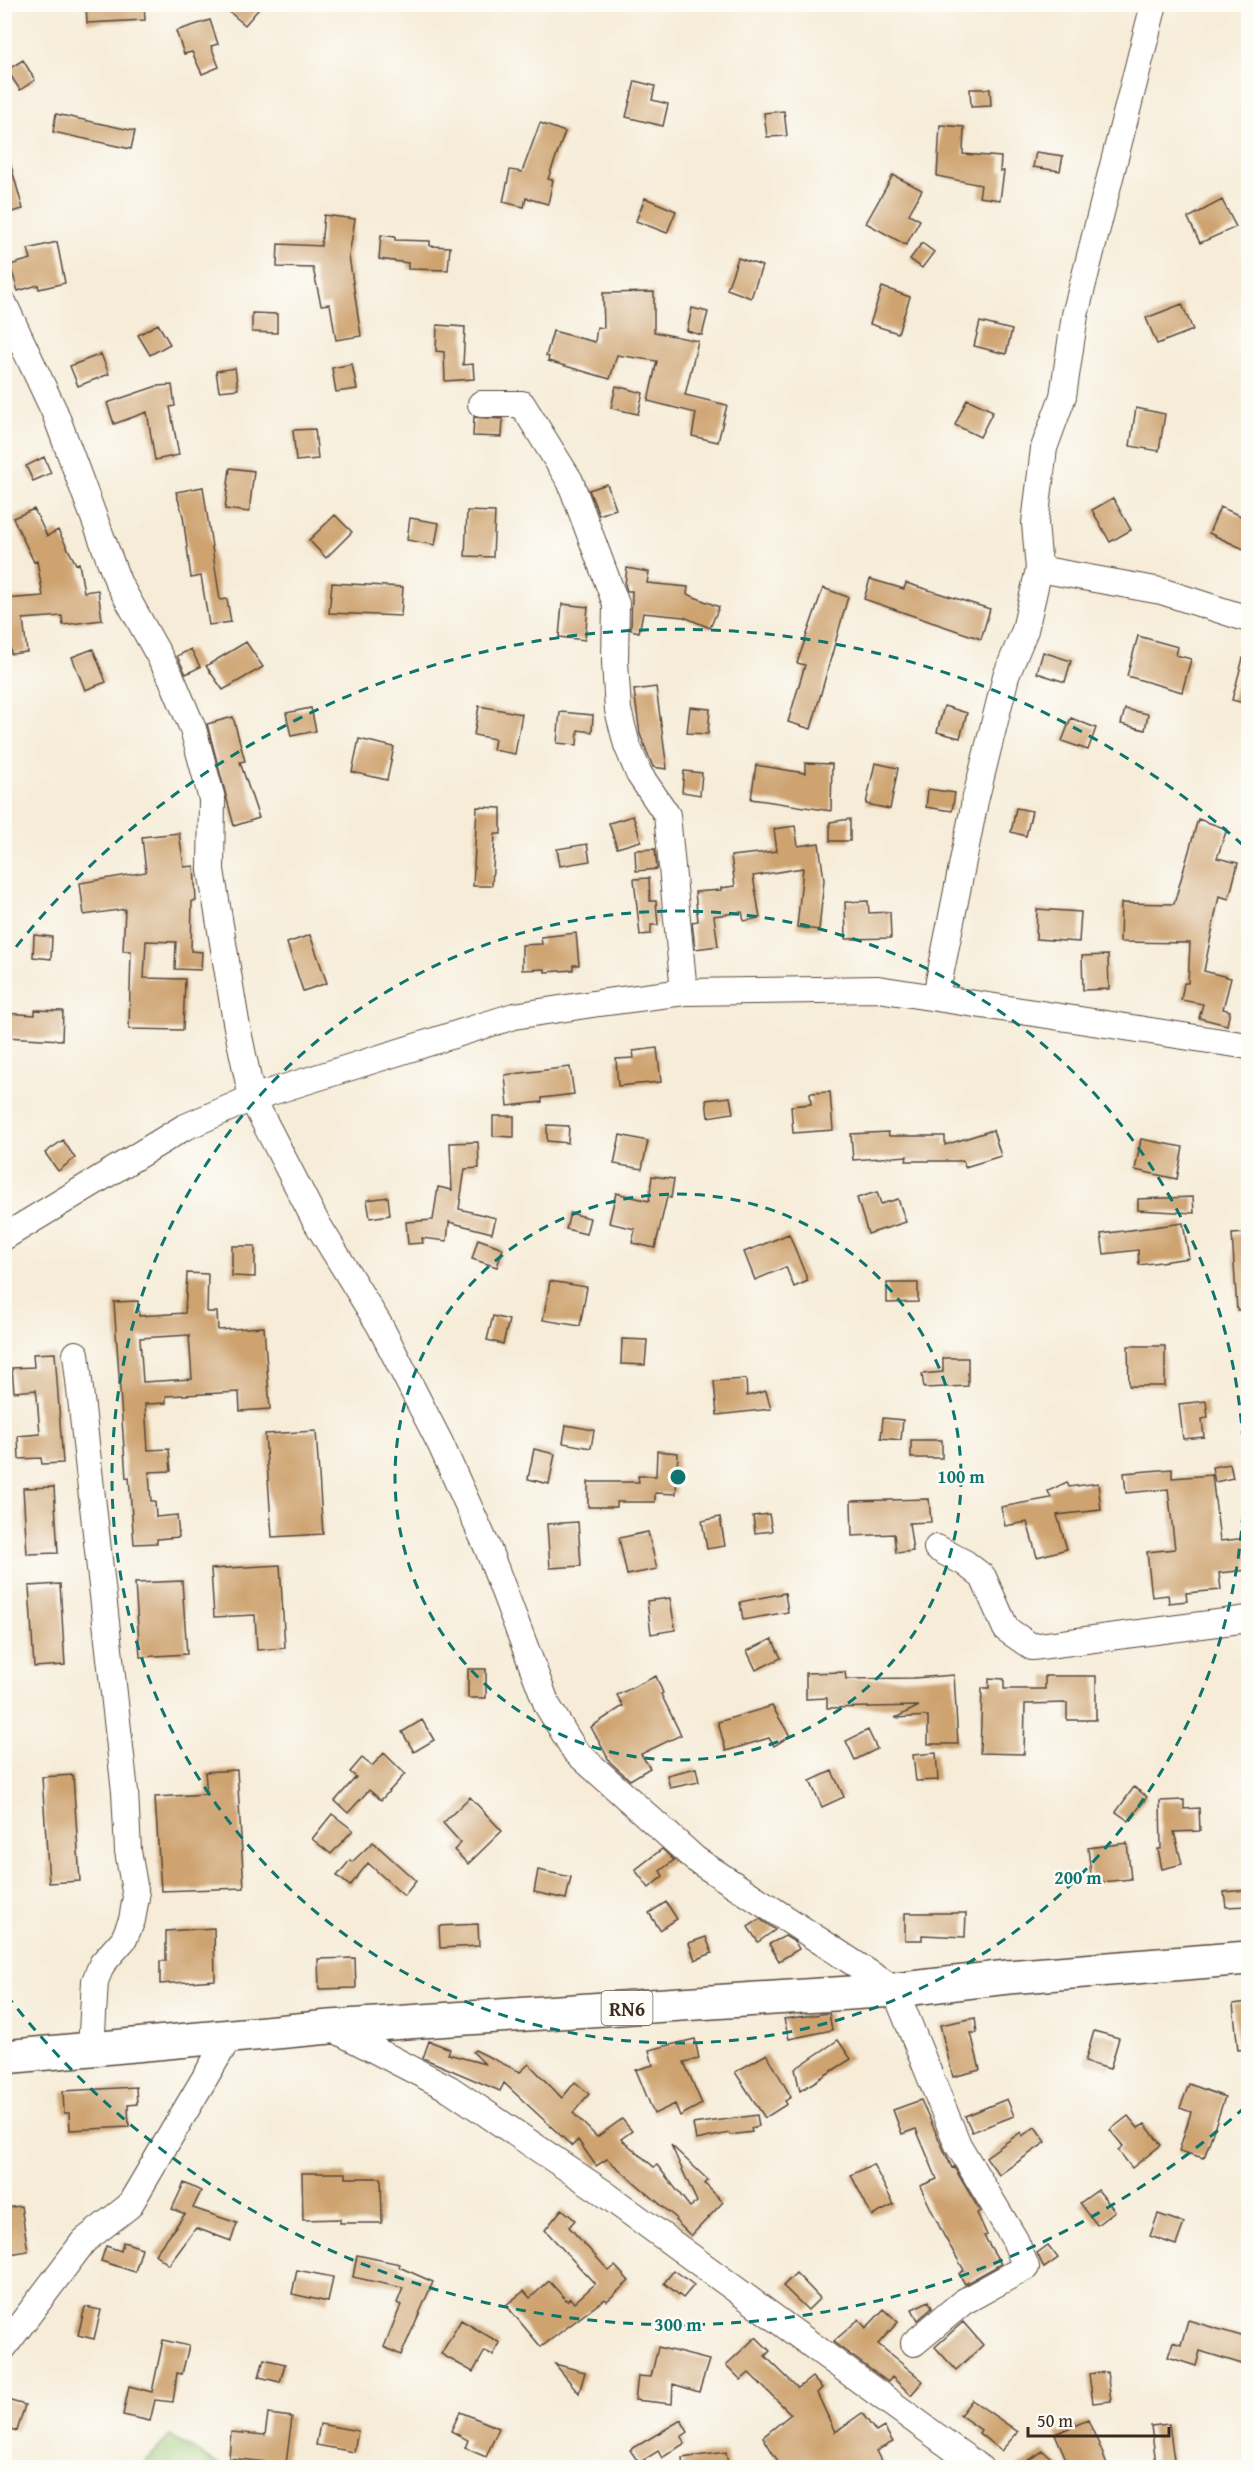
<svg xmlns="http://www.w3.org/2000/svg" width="1253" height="2472" viewBox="0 0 1253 2472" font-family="'Gentium Book Plus',serif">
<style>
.green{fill:#98c472;stroke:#6a7748;stroke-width:1.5}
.building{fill:#cea36f;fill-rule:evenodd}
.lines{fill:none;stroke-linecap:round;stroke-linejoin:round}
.minor-casing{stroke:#57473a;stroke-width:28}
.highway-casing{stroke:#57473a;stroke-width:36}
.minor{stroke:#fff;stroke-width:26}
.highway{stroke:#fff;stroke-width:33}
.ring{fill:none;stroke:#0f766e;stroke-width:3;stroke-dasharray:10 8}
.labels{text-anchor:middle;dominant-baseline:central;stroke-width:5;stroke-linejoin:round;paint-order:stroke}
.shield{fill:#fdfcf7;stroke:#75695f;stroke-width:1.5}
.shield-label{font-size:20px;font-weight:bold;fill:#3b2a1e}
.centre{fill:#0f766e;stroke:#fdfcf7;stroke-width:3}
.ring-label{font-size:18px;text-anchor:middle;font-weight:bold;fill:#0f766e;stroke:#fdfcf7;stroke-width:5;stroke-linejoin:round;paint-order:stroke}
</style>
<rect width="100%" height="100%" fill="#fdfcf7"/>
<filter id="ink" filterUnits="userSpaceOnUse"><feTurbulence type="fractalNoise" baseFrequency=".0167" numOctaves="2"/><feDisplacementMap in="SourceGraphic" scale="12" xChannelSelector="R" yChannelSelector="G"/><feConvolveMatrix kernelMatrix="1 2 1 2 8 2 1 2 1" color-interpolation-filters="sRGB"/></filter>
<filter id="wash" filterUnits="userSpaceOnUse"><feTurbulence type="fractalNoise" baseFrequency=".008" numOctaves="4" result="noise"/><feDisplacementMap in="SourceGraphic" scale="24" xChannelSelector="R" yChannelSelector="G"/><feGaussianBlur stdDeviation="1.35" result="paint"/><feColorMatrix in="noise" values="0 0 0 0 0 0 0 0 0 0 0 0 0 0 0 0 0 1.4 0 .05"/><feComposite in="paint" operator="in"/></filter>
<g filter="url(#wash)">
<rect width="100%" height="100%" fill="#f6ecd8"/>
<path class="green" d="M170,2436L222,2467H140Z"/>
<g id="blocks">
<path class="building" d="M86,4H144L145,20L87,23Z
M220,4H263L245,25Z
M210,20L218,44L211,46L219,67L202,74L192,52L184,54L176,31Z
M23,60L35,80L20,90L7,70Z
M635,81L655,86L652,100L668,104L663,126L626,117Z
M970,89H990L991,106L971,107Z
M784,111L787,136L767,137L764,113Z
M56,114L135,131L131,149L53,132Z
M540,123L565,132L548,179L553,180L548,204L526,198L524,207L503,202L510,170L522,172Z
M940,125L964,127L963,154L1001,157L1000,171H1004L1000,200L979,197L981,185L937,176Z
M1036,152L1063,156L1060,171L1033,167Z
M9,159L23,209L4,214V160Z
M893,175L922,190L909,214L920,220L906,245L866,223Z
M645,198L676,211L667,233L636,221Z
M1222,200L1236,227L1200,243L1188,218Z
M324,215L355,219L349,256L361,336L336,340L330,304L321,305L313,268L277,267L278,244L321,246Z
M381,235L395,237V240L430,241V246L450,247L448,270L408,269V263L379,259Z
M57,242L65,283L39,289L38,285L18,291L10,265L31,259L28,249Z
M922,243L934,252L922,268L910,259Z
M738,258L762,266L751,298L727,289Z
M882,287L910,297L898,333L870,324Z
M654,292V332L698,341L685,395L727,405L718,442L692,436L696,413L648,401L657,361L617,355L610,379L548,361L549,357L546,356L553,331L595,342L597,327L604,328L603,293Z
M1182,304L1193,330L1157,344L1146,318Z
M692,308L708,312L702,335L687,331Z
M252,313L277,314V333L252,332Z
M980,322L1012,330L1006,354L974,346Z
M158,324L170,344L150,355L138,335Z
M437,325L465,327L463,365L473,364L474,379L445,381L444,352L436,351Z
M101,354L109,374L78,386L70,366Z
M352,364L357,389L336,392L332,368Z
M235,368L238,389L219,391L216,371Z
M172,385L175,406L170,407L179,455L155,460L147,412L114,424L107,403L157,386Z
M616,386L643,393L638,414L611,408Z
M967,399L993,411L980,437L955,425Z
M1136,408L1165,414L1159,451L1130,446Z
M474,417L503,419L502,437L473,436Z
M315,429L318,459L296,461L293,430Z
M44,457L51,473L33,481L26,466Z
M230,468L254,471L249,512L225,509Z
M607,484L616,509L599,515L589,490Z
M203,487L220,600L227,599L231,622L209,625L201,576L191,578L183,516L176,492Z
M1113,498L1131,530L1110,542L1092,510Z
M1220,507L1248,519V551L1209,533Z
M34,509L47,536L58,530L76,564L79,563L84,592L98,590L102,620L63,625L62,616L23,619L27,652L11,654L4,599L43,596L37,561L34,562L13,518Z
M467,511L495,512L493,557L465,556Z
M335,515L352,532L326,558L309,540Z
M410,518L439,523L435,545L407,540Z
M627,568L649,572L647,583L688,587L687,594L719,607L710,628L684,617L643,613L639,632L631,630L632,591H627L625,584Z
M870,579L904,589L906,583L990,609L981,639L864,599Z
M332,583L403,587L401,616L329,613Z
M823,588L848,597L811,729L788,722L805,665L797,663Z
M562,604L588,607L585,640L559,637Z
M1138,636L1178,647L1176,655L1191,659L1182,692L1127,676Z
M246,642L263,667L223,690L206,666Z
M93,649L106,682L85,690L72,657Z
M191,649L200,667L186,674L177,656Z
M1043,652L1071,661L1065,682L1037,673Z
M1243,658L1248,659V704L1232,700Z
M656,687L667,769L653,767L640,734L634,690Z
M479,706L522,714L515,754L493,750L495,739L474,735Z
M944,706L967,713L960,738L937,732Z
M690,707L710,709L708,734L687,733Z
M311,708L316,731L291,736L286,713Z
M1125,709L1148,714L1145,730L1121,724Z
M560,712L593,715L592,732L578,730L577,745L557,743Z
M233,717L245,761L240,762L259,818L234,826L207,724Z
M1071,718L1096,728L1088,750L1062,741Z
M359,739L394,747L387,780L352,772Z
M805,763L832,764L831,811L751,799L756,765L805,773Z
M875,763L898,768L890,809L866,804Z
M684,771L702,773L700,795L682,792Z
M928,789L955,793L952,811L926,807Z
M477,807L501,808V834H495L492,886H473Z
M1016,808L1032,811L1026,836L1011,832Z
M633,816L641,841L617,848L609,823Z
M850,819V841H830V822Z
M1198,819L1227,829L1217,858L1238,863L1229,899L1219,896L1204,971L1231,978L1223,1009L1230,1011L1227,1025L1199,1018L1203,1004L1181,1000L1184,983H1188L1190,943L1120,942L1121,903L1174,904Z
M795,826L798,846L819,843L824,880L819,930L797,927L803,868L753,876L760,918L744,921L742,912L714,916L718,946L695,949L692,922L698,921L695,892L721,890V888L735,886L731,856L777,851L774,829Z
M179,833L184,867L194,866L196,901H192L191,951L202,952L201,970L175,969L176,942L146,941L144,978L185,979L183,1030L129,1029L131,951H123L125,909L84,915L80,883L146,872L142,837Z
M587,844L590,861L560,866L557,849Z
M655,849L657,869L636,871L635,850Z
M649,878L650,901H656L658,925H651V934L640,935L634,879Z
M868,901L869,913L890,912L891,938L846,939L845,902Z
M1037,909L1081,912L1079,942L1036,939Z
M576,933L579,965H573V970L545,972V969L522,970V945L542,944L541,937Z
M34,935L52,937L51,959L33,957Z
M310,935L327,983L303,991L287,943Z
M1108,955L1109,989L1083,990L1082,956Z
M35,1010L63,1011L62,1040L4,1037V1013L35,1015Z
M657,1048L661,1082L618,1086L616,1059L634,1058L633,1051Z
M570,1067L574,1094L542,1098V1102L508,1106L505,1075Z
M830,1092L833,1130L793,1133L791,1106L811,1104L810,1093Z
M730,1097L733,1113L708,1117L706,1100Z
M493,1116H514V1137L493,1136Z
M547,1125L569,1126L568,1143L547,1141Z
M993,1130L1001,1156L965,1167L963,1161H906L907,1156L853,1160L851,1134L888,1132L889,1136H945V1145Z
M620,1135L648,1141L642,1169L614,1164Z
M1141,1139L1183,1147L1177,1179L1135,1170Z
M63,1140L75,1158L58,1171L45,1153Z
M478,1142L479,1168L465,1169L459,1209L496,1218L492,1233L449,1222L447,1241L422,1238L423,1243L408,1244L406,1222L433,1220L438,1187L452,1190L450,1143Z
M652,1176L674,1179L671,1198L667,1197L655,1248L632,1243L635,1229L609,1223L616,1193L649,1201Z
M877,1192L881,1204L898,1199L906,1222L868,1234L857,1198Z
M388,1197L390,1215L370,1218L367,1200Z
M1193,1197L1194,1213L1138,1210V1199Z
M570,1213L590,1218L586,1234L566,1229Z
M1183,1223L1189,1258L1139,1265L1138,1250L1104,1254L1101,1234Z
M1248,1233V1310H1237L1232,1234Z
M789,1234L808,1281L794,1287L786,1267L755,1280L744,1252Z
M478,1239L503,1248L497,1267L472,1259Z
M232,1246H255V1277L232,1276Z
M187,1273L208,1274L207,1312H217L218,1330L264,1327L270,1409L240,1411L239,1392L166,1396V1403L145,1404L148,1450L169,1449L171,1471L149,1472L151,1501H155L156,1517L177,1515L179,1537L157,1539V1543L134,1544L129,1477L126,1478L114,1302L138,1301L139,1316L185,1313ZM189,1335L192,1379L143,1382L140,1338Z
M550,1281L587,1287L580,1326L543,1320Z
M887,1283H918V1302L887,1303Z
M493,1316L509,1320L503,1344L487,1340Z
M622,1339L647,1340L645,1365L621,1364Z
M1128,1346H1165V1386H1129Z
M55,1353L63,1463L42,1464L41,1458L19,1459L18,1436L40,1434L37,1397L36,1390L14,1392L12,1368L34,1367L33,1354Z
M943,1358H968V1386L924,1388L922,1374L943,1372Z
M746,1379L747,1396L766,1391L771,1409L717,1415L714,1381Z
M1206,1401L1208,1418L1202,1419L1204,1437L1183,1439L1179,1404Z
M883,1418L903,1420L901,1440L881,1438Z
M566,1425L594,1430L591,1448L563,1443Z
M316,1431L323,1534L272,1537L265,1434Z
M911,1440H942V1458H911Z
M534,1449L555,1454L549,1484L528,1479Z
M657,1451L678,1453L676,1494L655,1493V1502H617V1507H588V1482H639L638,1476H656Z
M1230,1464L1233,1478L1215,1482L1212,1467Z
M1172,1469V1478L1212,1475L1220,1541L1248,1538V1570L1219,1573L1221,1590L1186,1593L1187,1601L1169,1603L1168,1595L1152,1597L1147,1552L1175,1549L1168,1489L1126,1493L1124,1473Z
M1067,1482L1069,1487L1098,1483L1101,1510L1057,1515L1067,1549L1037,1557L1027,1522L1005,1526L1001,1507L1051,1498L1048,1491Z
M54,1487L58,1553L27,1554L23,1488Z
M929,1499L931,1522L909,1523L913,1551L896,1553L894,1534L852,1536L851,1501Z
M769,1514L772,1531L755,1533L753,1516Z
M720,1517L725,1546L707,1549L702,1521Z
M578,1522L581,1566L550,1568L547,1524Z
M648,1532L657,1569L627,1575L619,1538Z
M280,1565L285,1648L257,1650L255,1615L214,1617L211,1569Z
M182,1581L187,1654L140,1657L135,1583Z
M60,1584L65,1665L34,1667L29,1586Z
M785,1593L788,1612L743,1620L740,1602Z
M670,1598L675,1630L651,1634L647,1601Z
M772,1639L781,1658L756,1670L747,1651Z
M468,1669H486V1698H468Z
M845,1672L846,1679L913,1678L954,1675L958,1744H928V1716L895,1718L919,1706L827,1708V1698L806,1699V1673Z
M656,1676L663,1693L661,1694L681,1735L641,1754L650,1768L630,1780L610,1762L591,1727L623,1706L617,1695Z
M1045,1676H1096V1720H1067V1703L1025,1704L1024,1754L980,1753L982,1688H989V1678L1004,1679V1689H1045Z
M772,1706L790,1736L774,1746L769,1738L726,1751L718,1722Z
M422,1720L434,1740L414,1752L402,1732Z
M868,1730L877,1749L855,1760L846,1741Z
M384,1753L405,1774L381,1800L369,1790L348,1813L335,1801L356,1777L350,1772L362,1758L372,1766Z
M936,1753L938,1780L916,1781L913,1755Z
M696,1768L699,1782L670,1788L667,1775Z
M237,1770L244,1888L161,1891L155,1797L207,1794L205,1772Z
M832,1771L844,1797L822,1807L810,1781Z
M73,1775L80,1881L49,1883L42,1777Z
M1134,1787L1147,1797L1129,1821L1116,1812Z
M470,1797L502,1831L468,1864L454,1850L461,1843L443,1823Z
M1184,1800V1809L1199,1808L1200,1831L1174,1832L1182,1864L1162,1869L1158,1849H1161L1160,1801Z
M332,1814L353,1830L331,1854L312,1839Z
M373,1842L416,1881L404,1896L368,1863L350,1886L337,1876L350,1860L352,1862Z
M1127,1843L1131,1879L1092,1883L1088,1848Z
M662,1849L674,1860L660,1871L663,1876L649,1888L635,1870Z
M538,1870L571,1877L566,1899L534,1892Z
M1248,1890V1906L1226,1907L1224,1892Z
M666,1902L677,1919L660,1930L649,1913Z
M905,1913H966L965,1937L922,1935V1940H905Z
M760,1919L775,1930L758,1942L748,1927Z
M478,1924L479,1946L440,1948L439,1926Z
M214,1928L215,1980L160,1984V1961H166V1931Z
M785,1936L795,1942L799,1949L779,1961L769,1944Z
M706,1937L712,1953L695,1960L689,1943Z
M355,1958L356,1988L319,1989L318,1959Z
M1248,2002V2049L1238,2050L1233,2004Z
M829,2013L832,2030L789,2039L784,2019Z
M975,2018L977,2033H971L980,2070L953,2077L940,2025Z
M1094,2031L1119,2038L1110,2069L1085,2062Z
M695,2039L699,2059L684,2062L702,2104L680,2116L675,2104L654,2114L636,2070L653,2065L649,2050Z
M838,2040L851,2059L800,2091L795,2069Z
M429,2041L450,2049L448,2054L485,2064L473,2052L475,2050L520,2072L529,2064L562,2098L575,2082L589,2094L573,2113L597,2137L622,2119L632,2131L621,2139L654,2167L657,2165L690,2207L697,2202L671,2145L708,2180L705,2184L723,2202L691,2236L675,2220L676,2218L607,2159L596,2166L578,2140L572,2146L504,2083L500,2091L423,2058Z
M767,2054L791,2097L785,2101L787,2104L765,2118L735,2072Z
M1189,2084L1225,2097L1204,2158L1179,2151L1191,2112L1180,2108Z
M136,2087L137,2104L128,2105L129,2127L70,2130L69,2113H64L63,2091Z
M1007,2099L1014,2116L972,2132L965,2116Z
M921,2100L952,2168L954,2167L980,2211L977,2213L987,2235L984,2236L1001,2264L965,2284L959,2274L964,2270L944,2236L920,2186L937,2179L916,2129L902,2134L893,2110Z
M757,2115L759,2126L751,2128L752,2132L730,2135L729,2133L696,2140L693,2124Z
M1128,2116L1138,2128L1145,2124L1161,2145L1132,2168L1118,2150L1123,2146L1110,2130Z
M1035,2127L1046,2142L999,2175L986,2157L1021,2132L1022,2136Z
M873,2164L894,2205L872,2216L851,2175Z
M302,2173H346V2178H381L382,2223H340V2219L303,2220Z
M184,2183L201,2191L193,2208L237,2223L231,2241L196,2228L169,2265L155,2254L185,2214L172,2209Z
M1098,2190L1115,2211L1097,2225L1080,2203Z
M21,2206L28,2251L4,2255V2208Z
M562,2209L575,2220L569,2227L609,2271L615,2266L629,2281L607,2301L605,2299L541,2347L506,2305L524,2291L530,2298L549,2281L567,2301L570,2298L574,2303L595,2284L545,2230Z
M1158,2214L1184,2223L1176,2245L1150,2236Z
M123,2242L142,2248L135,2272L101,2261L106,2246L121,2251Z
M1048,2245L1058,2258L1044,2268L1037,2253Z
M357,2255L400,2264L399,2267L433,2282L401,2355L384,2347L401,2305L397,2303L403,2288L353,2277Z
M297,2270L333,2277L328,2302L292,2294Z
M674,2270L694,2285L683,2298L664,2283Z
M796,2273L820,2298L808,2310L783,2286Z
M929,2301L932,2308L918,2320L912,2309Z
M85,2307L101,2310L94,2339L78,2335Z
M884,2309L898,2322L878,2344L923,2381L911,2395L892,2377L888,2382L833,2342L859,2319L866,2328Z
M461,2320L500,2343L493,2355L485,2351L473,2372L441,2354Z
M1188,2320L1248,2338L1242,2364L1200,2351L1196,2366L1168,2357L1173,2342L1181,2345Z
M963,2322L983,2345L956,2370L935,2347Z
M756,2337L770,2351L765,2356L798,2388L812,2377L822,2388L817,2393L835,2432L862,2413L876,2432L884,2427L893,2442L876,2451L885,2468H782L763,2437L791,2414L749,2373L741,2380L726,2365Z
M163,2340L189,2346L182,2374L177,2373L173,2402L155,2400L150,2421L123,2415L129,2386L152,2392Z
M658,2347L709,2360L699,2392L673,2384L672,2404L635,2400L638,2376L651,2377Z
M264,2359L285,2364L280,2382L259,2377Z
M555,2364L585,2372L579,2393Z
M1107,2372L1111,2401L1093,2403L1089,2374Z
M4,2399L25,2405L17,2431L4,2427Z
M972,2400L1018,2432L1001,2451L979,2433L981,2430L960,2415Z
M460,2412L499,2428L486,2457L465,2448L468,2440L451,2431Z
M268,2414L292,2417L286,2464L229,2458L231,2432L265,2435Z
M681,2420L688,2432L681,2437L685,2443L662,2458L658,2451L639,2463L630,2450Z
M1088,2420L1101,2449L1108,2468H1070L1055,2434Z
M320,2424L358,2431L354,2452L316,2445Z
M1169,2424L1174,2460L1156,2463L1151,2426Z
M1043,2451L1063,2468H1015Z
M726,2452L729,2468H683L682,2458Z"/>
</g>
</g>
<g filter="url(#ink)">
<use href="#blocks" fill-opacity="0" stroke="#57473a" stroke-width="1.5"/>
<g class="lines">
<defs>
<path id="minor" d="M4,304L55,413L118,582L171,677L193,729L212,799L211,870L236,1022L252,1098L315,1220L380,1326L440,1443L488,1549L547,1705L575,1751L695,1859L895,1990L958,2145L1015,2240L1026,2267L963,2302L914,2343
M481,404H522L570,481L616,604L615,662L618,710L627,745L639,774L667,815L684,992
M1039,569L1035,523L1044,448L1063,396L1075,315L1154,4
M936,996L975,801L1006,676L1025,630L1039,569L1161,591L1248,619
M4,1237L183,1128L252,1098L514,1016L599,1003L684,992L878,989L1248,1046
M76,1354L125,1792L128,1851L136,1897L132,1920L124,1939L102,1964L95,1981L91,2049
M937,1548L965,1563L983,1577L1006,1629L1032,1647L1248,1619
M330,2027L450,2089L601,2191L980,2468
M4,2347L84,2241L129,2206L229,2037"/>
<path id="highway" d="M4,2057L330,2027L895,1990L1008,1977L1248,1958"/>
</defs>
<use href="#minor" class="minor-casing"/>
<use href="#highway" class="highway-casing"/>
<use href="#minor" class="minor"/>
<use href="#highway" class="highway"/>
</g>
</g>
<g class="ring">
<circle cx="678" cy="1477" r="283"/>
<circle cx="678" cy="1477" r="566"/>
<path d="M1245 2107A848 848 0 0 1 5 1993M5 961A848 848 0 0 1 1245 847"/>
</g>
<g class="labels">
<rect class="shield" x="601.5" y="1991" width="51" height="34" rx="4.5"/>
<g class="shield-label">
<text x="627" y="2008">RN6</text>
</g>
</g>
<circle cx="678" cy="1477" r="9" class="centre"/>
<g class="ring-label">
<text x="961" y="1483">100 m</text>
<text x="1078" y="1884">200 m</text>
<text x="678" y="2331">300 m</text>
</g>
<rect width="1253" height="2472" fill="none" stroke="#fdfcf7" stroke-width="24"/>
<path d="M1028 2427v9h141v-9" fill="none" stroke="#3b2a1e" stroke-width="3"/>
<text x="1037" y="2427" font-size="18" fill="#3b2a1e" stroke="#fdfcf7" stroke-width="4.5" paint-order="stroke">50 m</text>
</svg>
